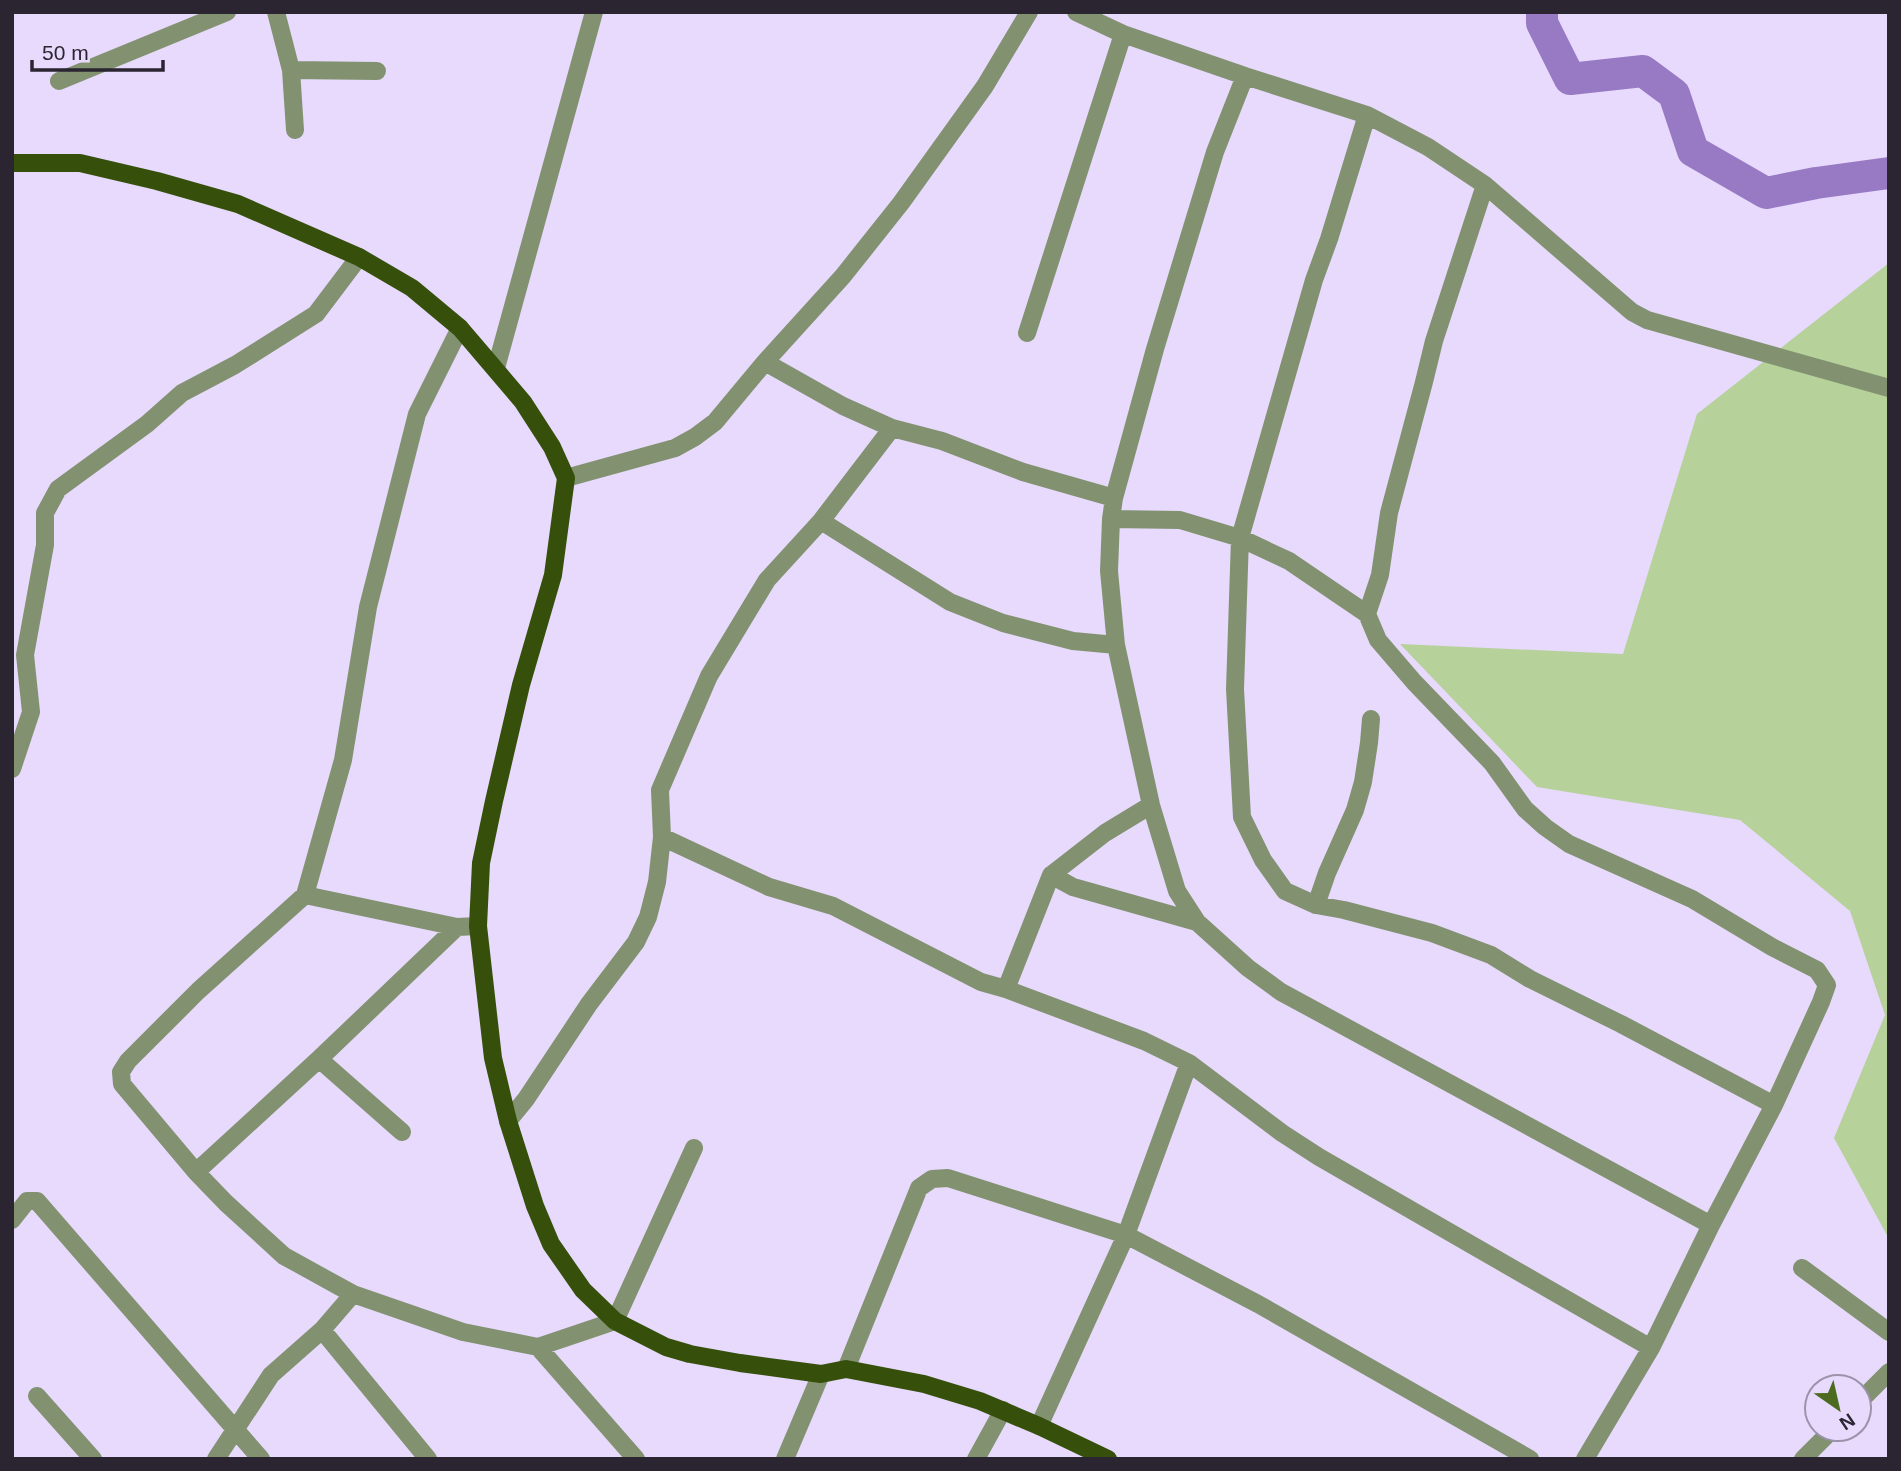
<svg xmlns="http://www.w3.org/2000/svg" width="1901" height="1471" viewBox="0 0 1901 1471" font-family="Helvetica,sans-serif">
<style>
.green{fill:#b6d199}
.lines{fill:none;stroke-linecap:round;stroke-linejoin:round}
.river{stroke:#9879c3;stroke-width:32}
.minor{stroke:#829271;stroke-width:18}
.major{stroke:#36500c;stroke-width:18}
</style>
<rect width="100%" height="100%" fill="#e7dafc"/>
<path class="green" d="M1889,263V1239L1834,1138L1885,1015L1850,911L1740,820L1537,787L1400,644L1623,654L1697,414Z"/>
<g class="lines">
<path class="river" d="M1542,12V23L1570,79L1643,71L1674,94L1693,151L1766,193L1816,183L1889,173"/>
<path class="minor" d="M276,12L291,70L295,130
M1076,12L1123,34L1245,76L1367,115L1428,147L1485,185L1632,312L1647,320L1889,388
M291,70L377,71
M59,81L227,12
M1367,115L1329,239L1314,280L1240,538L1235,689L1242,817L1263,860L1285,891L1316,905L1344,910L1432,933L1491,955L1530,979L1621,1024L1774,1105L1711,1225L1651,1348L1585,1459
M460,328L417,414L368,607L343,760L305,895L198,991L128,1061L121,1072L122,1084L196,1172L226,1203L284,1256L353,1294L463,1332L538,1347L615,1321L694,1148
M1027,333L1123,34
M765,362L843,406L892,428L942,441L1023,472L1114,498
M496,368L594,12
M566,478L675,448L695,437L715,422L765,362L843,276L901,203L985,86L1029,12
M1111,519L1114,498L1155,349L1215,152L1245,76
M821,521L950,602L1003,623L1073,641L1116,645
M1367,614L1380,575L1389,513L1424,382L1434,341L1485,185
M12,769L31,712L25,655L45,545V513L58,489L147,424L182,393L235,365L316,314L359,257
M662,837L769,887L833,906L981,982L1006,989L1144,1041L1189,1063L1282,1133L1319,1157L1651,1348
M1051,875L1073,887L1197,922
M305,895L457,927
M1316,905L1327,873L1355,810L1363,782L1369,743L1371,719
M1006,989L1051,875L1105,833L1151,805
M319,1059L402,1132
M508,1121L526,1099L589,1004L636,942L648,917L657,882L662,837L660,790L709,676L767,580L821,521L892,428
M196,1172L319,1059L457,927L478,926
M12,1220L27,1201H37L261,1459
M1711,1225L1281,992L1248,968L1197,922L1177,891L1151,805L1116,645L1109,571L1111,519L1180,520L1240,538L1289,561L1367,614L1378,640L1414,682L1492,763L1525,809L1545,827L1569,844L1692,899L1772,947L1817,970L1827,985L1821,1002L1774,1105
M1802,1268L1889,1332
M322,1330L428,1459
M538,1347L636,1459
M846,1369L919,1188L932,1179L948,1178L1126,1235L1258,1304L1530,1459
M37,1396L93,1459
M1859,1402L1889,1372
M1039,1426L1126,1235L1189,1063
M216,1459L271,1375L322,1330L353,1294
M785,1459L821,1374
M976,1459L1003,1410
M1803,1459L1833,1429"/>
<path class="major" d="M12,163H80L157,181L238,204L359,257L412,288L460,328L523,402L552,447L566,478L553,575L521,685L494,801L481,863L478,926L493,1058L508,1121L535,1206L551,1244L583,1290L615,1321L666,1347L690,1354L740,1363L821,1374L846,1369L924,1384L980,1401L1039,1426L1108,1459"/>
</g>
<rect width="1901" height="1471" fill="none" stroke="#2a2531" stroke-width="28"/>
<g transform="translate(1838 1408) rotate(146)"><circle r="33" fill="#e7dafc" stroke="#9b92ab" stroke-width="2"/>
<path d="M0-5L12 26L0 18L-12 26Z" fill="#4c6b20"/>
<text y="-10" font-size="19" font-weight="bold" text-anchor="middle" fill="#2a2531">N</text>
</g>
<path d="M32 60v10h131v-10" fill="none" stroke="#2a2531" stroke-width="3.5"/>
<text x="42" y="60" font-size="21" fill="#2a2531" stroke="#e7dafc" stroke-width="5" paint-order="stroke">50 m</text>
</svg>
